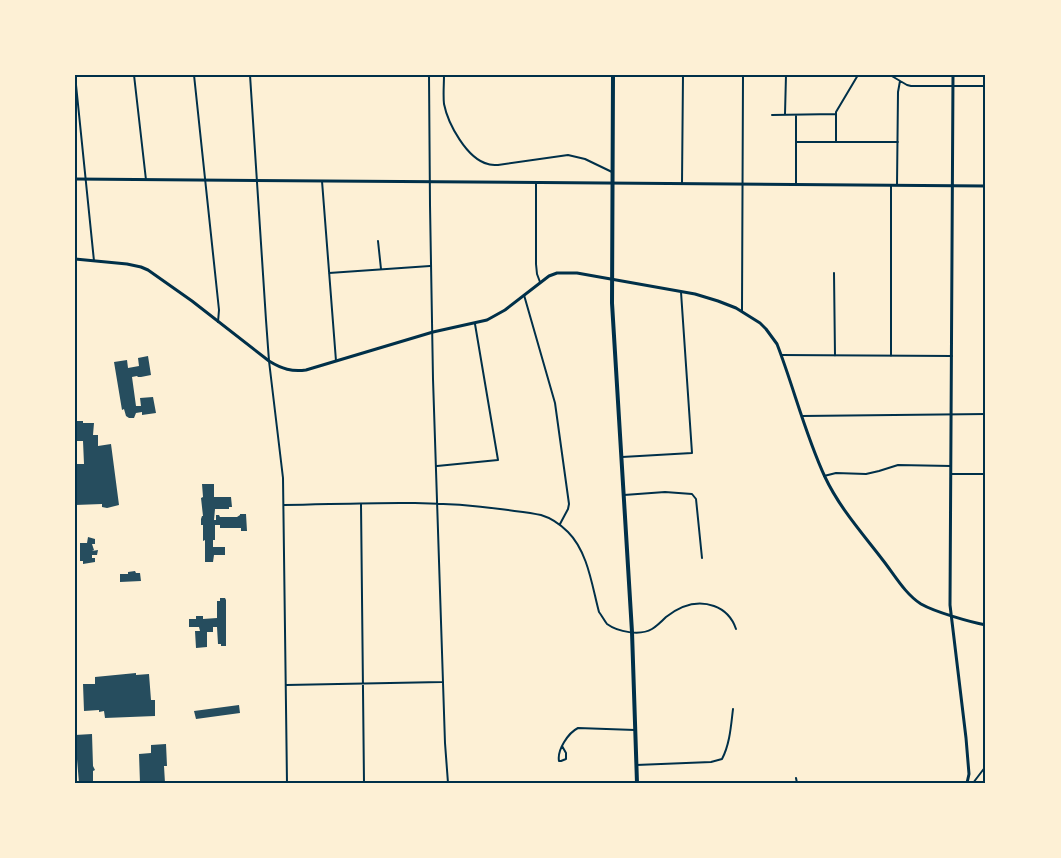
<svg xmlns="http://www.w3.org/2000/svg" width="1061" height="858" viewBox="0 0 1061 858" font-family="Raleway,sans-serif">
<style>
.building{fill:#264d5e}
.lines{fill:none;stroke-linecap:round;stroke-linejoin:round}
.minor{stroke:#003049;stroke-width:2}
.tertiary{stroke:#003049;stroke-width:3}
.trunk{stroke:#003049;stroke-width:4}
.neatline{fill:none;stroke:#003049;stroke-width:2}
</style>
<rect width="100%" height="100%" fill="#fdf0d5"/>
<path class="building" d="M148,356L151,375L141,377H138L137,376L132,377L136,406H141L140,398L153,397L156,413L142,415V412L136,413L134,418H129L126,416L124,409L122,410L114,362L127,360L128,368L139,366L138,358Z
M75,421H83V423H94L93,435H98V446L111,444L119,505L107,508L102,507V504L75,505L76,464H84L83,441H75Z
M202,484H214V497H231L232,507H229V509H215L214,520H216V515H219L220,517H237L240,515V514H246L247,531H241V528H220V525H215V540H213V547H225V555H214L213,562H205V540L203,541V525H201V519L202,516H203L201,498L203,497Z
M88,537L95,539V544H92L94,550L92,551L98,550L97,555H92V558H95V562L83,564V561H80V543H87Z
M135,571L136,573H140L141,581L120,582V574H128V572Z
M220,598H225L226,600V646H221V644H218L217,627H213V632H207V647L196,648L195,631H200L199,627H189V619H196V616H203V619L217,618V601H220Z
M136,673V675L149,674L151,700H155V716L105,718L104,711L99,712V710L84,711L83,684H95V677Z
M239,705L240,713L196,719L194,711Z
M92,734L93,766L95,770L93,771V783H79L75,735Z
M166,744L167,766H164L165,783H140L139,754L151,753V745Z"/>
<g class="lines">
<path class="minor" d="M75,75L94,261
M134,75L146,180
M194,75L219,310L218,322
M250,75L266,320L269,361L283,478L287,783
M429,75L430,205L433,379L445,743L448,783
M444,75C444,85 443,95 444,104C448,124 467,159 488,164C491,165 494,165 498,165L568,155L585,159L612,172
M890,75L907,85L911,86H986
M785,114L786,75
M772,115L836,114
M836,141V112L858,75
M796,142H898
M322,181L336,361
M536,182V264L537,274L540,282
M682,183L683,75
M796,184V115
M891,185V356
M897,185L898,92L900,81
M378,241L381,269
M329,273L430,266
M834,273L835,356
M524,295L555,403L569,504L568,509L560,524
M742,311L743,75
M781,355L952,356
M802,416L986,414
M622,457L692,453L681,292
M437,466L498,460L475,324
M951,474H986
M824,476L836,473L866,474L879,471L898,465L951,466
M624,495L665,492L692,494L696,499L702,558
M361,504L364,783
M284,505C356,504 428,499 500,509C513,511 528,512 541,515C551,518 560,524 568,532C588,552 592,586 599,612C602,616 604,620 607,624C618,632 640,636 652,629C657,626 662,621 666,617C680,606 697,600 714,606C725,610 732,617 736,629
M286,685L442,682
M562,746L566,753V759L561,761H559C557,750 568,733 578,728L635,730
M636,765L711,762L722,759C730,744 731,725 733,709
M796,778L797,783
M973,783L986,766"/>
<path class="tertiary" d="M953,75L950,605L966,738L969,774L967,783
M75,179L986,186
M75,259L127,264L141,267L148,270L192,301L269,361C282,369 292,372 306,370L433,332L487,320L505,310L549,276L557,273H577L695,294L718,301L736,308L760,323L766,329L777,344C794,388 805,434 825,477C839,507 862,533 882,559C894,574 905,594 921,604C935,612 970,622 986,625"/>
<path class="trunk" d="M613,75L612,303L632,632L637,783"/>
</g>
<rect width="1061" height="858" fill="none" stroke="#fdf0d5" stroke-width="153"/>
<rect x="76" y="76" width="908" height="706" class="neatline"/>
</svg>
